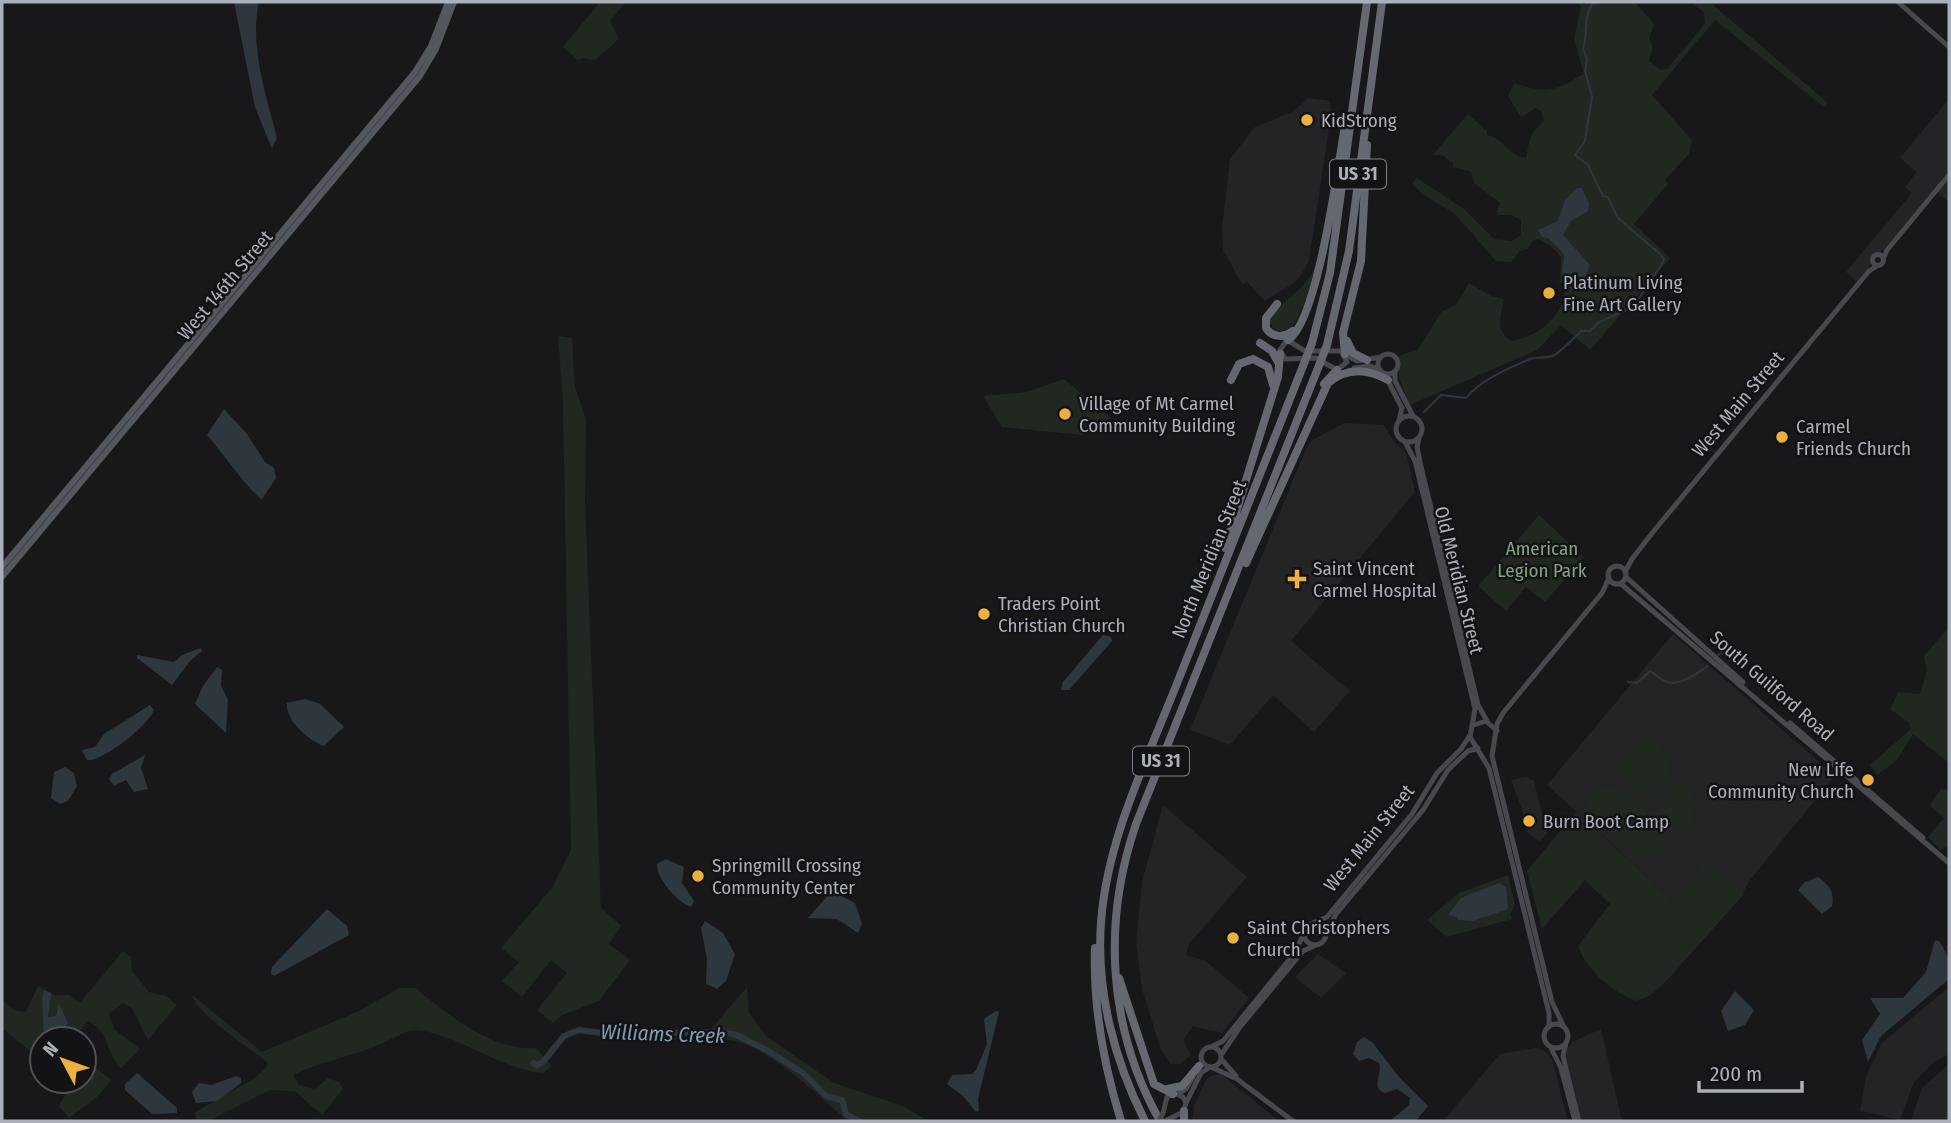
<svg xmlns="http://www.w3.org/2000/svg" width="1951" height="1123" viewBox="0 0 1951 1123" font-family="'Fira Sans Condensed',sans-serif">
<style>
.built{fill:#242427}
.green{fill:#202821}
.water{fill:#2e373e}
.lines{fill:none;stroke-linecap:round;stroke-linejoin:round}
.stream{stroke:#2e373e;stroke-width:2}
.river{stroke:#2e373e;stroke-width:6}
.secondary{stroke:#47494f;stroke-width:5}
.primary{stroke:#55575e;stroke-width:6}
.highway{stroke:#656870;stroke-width:8}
.secondary-bridge{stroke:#47494f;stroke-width:5}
.highway-bridge{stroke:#656870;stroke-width:8}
.poi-dot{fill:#ecb03e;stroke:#131315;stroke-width:2.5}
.labels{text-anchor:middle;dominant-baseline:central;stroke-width:5;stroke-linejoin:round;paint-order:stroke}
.shield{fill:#131315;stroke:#7d8088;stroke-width:2}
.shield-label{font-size:18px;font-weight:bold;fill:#abafb9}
.poi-label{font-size:19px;fill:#abafb9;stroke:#131315;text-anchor:start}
.street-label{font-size:19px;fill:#abafb9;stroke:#131315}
.park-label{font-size:19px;fill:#82a384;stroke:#131315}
.water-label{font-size:21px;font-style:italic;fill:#839db3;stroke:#131315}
</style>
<rect width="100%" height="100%" fill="#18181a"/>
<path class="built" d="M1309,98L1330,101L1331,115L1309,261L1298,280L1265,301L1247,282L1242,284L1223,250L1222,228L1230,159L1255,127L1292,112Z
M1949,99V202L1934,190L1857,281L1846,272L1912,193L1905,187L1917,172L1900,158Z
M1345,423L1384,425L1394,442L1406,452L1415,492L1291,641L1350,691L1314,732L1273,695L1230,745L1190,730L1306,449L1312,440Z
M1673,634L1835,776L1749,881L1742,895L1704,938L1666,905L1670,897L1547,785Z
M1526,777L1534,781L1547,833L1540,842L1527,832L1528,826L1511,780Z
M1163,805L1247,877L1189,944L1186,955L1206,961L1249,998L1222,1033L1193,1026L1183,1040L1191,1055L1180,1064H1170L1160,1047L1142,989L1136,943L1142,882Z
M1318,954L1346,973L1321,998L1295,977Z
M1949,987V1054L1934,1062L1914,1082L1900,1120L1860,1111L1866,1076L1882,1043Z
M1601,1029L1622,1121H1582L1566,1057L1567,1049L1572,1042Z
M1536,1048L1545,1051L1552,1059L1568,1121H1443L1500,1054Z
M1949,1064V1121H1911L1922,1088Z
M1213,1075H1222L1279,1121H1192L1195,1103L1206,1080Z"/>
<path class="green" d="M600,2H626L610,21L619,39L595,60L582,58L578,60L563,47Z
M1577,2H1635L1654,24L1649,39L1653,46L1649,61L1660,70L1667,69L1705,24L1704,12L1690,2H1710L1828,103L1824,107L1715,20L1652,95L1692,140L1689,154L1665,180L1668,184L1634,224L1670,258L1590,350L1561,325L1537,350L1410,405L1399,378V356L1418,349L1442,311L1456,305L1469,283L1491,296L1504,299C1502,316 1493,329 1511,341C1537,337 1563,318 1565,290L1560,282L1561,257L1551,246L1538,239L1532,241L1528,249L1520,251L1511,262L1496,261L1454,213L1422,194L1412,183L1417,178L1464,209L1494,239L1512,241L1521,235V220L1511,215H1499L1497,212L1500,203L1474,183L1471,172L1453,167V163L1442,155H1433L1468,114L1487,131V135C1503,138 1510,156 1526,158C1530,140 1529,134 1544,121L1541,111L1536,108L1521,117L1508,96L1514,83C1530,89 1547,93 1564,85C1572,82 1577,76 1584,74L1574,39L1581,7Z
M1315,267L1309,293L1292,329L1275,332L1268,319C1283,299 1305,291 1315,267Z
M558,336L572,338L575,387L586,420L585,500L601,908L621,926L609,944L630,960L599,1001L562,1015L553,1023L537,1010L567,973L551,960L522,997L502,981L519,962L501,948L552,888L571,850L563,403Z
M1064,379L1111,418L1083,435L1002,427L983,396L1026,392Z
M1539,515L1584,557L1545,602L1526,587L1506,611L1478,586Z
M1949,627V763L1913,734L1897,760L1877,775L1870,765L1911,729L1909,723L1890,709L1898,692L1920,694L1927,671L1924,656Z
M1646,731L1657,740L1671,765L1665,788L1651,805L1614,769Z
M1680,779C1699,796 1699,815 1684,834L1659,808Z
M1604,786C1622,786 1666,823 1667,841L1660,855L1645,859L1636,856L1585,812L1591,794Z
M1941,789L1949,790V846L1940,850L1928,837L1944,818L1930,805Z
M1576,812L1671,898L1667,906L1705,861L1744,894L1671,976L1651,995L1637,1001C1613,993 1586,970 1578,946L1610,904L1585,880L1542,929L1527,871Z
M1508,875L1515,905L1510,914L1512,919L1447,937L1427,920L1459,893Z
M123,951L131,957L132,971L149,992L166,996L177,1005L148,1040L132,1008L123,1003L109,1014L114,1029L140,1049L121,1069C106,1053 110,1032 88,1021L73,1039H42V1061L2,1028V1000L16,1011L26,1012L38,986L54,995H70L80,1003Z
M747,987L749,1013L766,1036L834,1083L903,1106L928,1121H848C818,1096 769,1046 730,1040C721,1038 711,1040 702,1040Z
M399,988H416C446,1014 494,1052 536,1048L552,1066L543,1073C499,1069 462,1036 417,1030C407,1029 392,1039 383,1043C353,1057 321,1061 293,1075L299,1085L315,1089L328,1078L339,1082L343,1089L322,1115L295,1091L270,1090L208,1121H198L194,1113L253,1079L267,1067V1062C246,1045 201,1018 191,994L262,1052L359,1011Z
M84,1058L111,1080L97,1097L69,1118L59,1106L70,1085L66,1081H84Z"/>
<path class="water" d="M234,2H259C249,47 266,94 277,138L272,149L255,107Z
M1577,188H1582L1589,204L1588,211L1571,221L1563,235L1590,265L1585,278L1573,289L1568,288L1562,277L1564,254L1548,238L1542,237L1538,230L1558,221L1565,200Z
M224,409L247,434L265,462L274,468L276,478L262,499C254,497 218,447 207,435Z
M1103,635L1111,637L1112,641L1069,690H1061L1063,682Z
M201,648L202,651L190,661L172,685L137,658V655L174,662L182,655Z
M217,667L222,670L221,686L228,700L226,733L195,704L203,686Z
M305,699L320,704L344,727L324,746C309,741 285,720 287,703Z
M150,705L154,710C149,725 101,763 87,760L82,750L95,747L104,734Z
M145,755L141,768L148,789L134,792L126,780L114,786L109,779L112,774Z
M65,767L74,773L77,786L68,801L60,804L51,798L54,772Z
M666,859L684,867L682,883L694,901L691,907C678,903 656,878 657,864Z
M1818,877C1829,885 1835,892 1832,906L1822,914L1798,890L1805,882Z
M1499,883L1506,887L1508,909L1473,921L1458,920V917L1448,915L1461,898Z
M832,891L855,903L862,924L858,933L837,919L808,918Z
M327,909L347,926L349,935L274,976L271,974L272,967Z
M705,921L723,933L735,954L726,981L717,989L706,984L707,959L701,928Z
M1935,940L1940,942L1949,959V979L1881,1036L1868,1062L1862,1040L1880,1014L1870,998H1903L1926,972Z
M44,990L51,993L48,1017L56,1016L59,1003L68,1023L56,1039H44L42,997Z
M1735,991L1754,1010L1745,1025L1728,1031L1721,1011Z
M996,1011L999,1012L978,1099L979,1111L976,1112L963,1096L947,1084L952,1075L972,1074L976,1070L987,1044L984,1019Z
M1364,1037L1372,1042L1399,1077L1428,1106L1416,1121H1390L1409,1105L1410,1098L1397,1089L1385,1093C1370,1088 1383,1074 1379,1063L1369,1058L1359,1061L1353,1054L1357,1042Z
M137,1073L177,1108V1113L152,1114L125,1090V1084Z
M236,1076L241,1078V1083L217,1101L196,1103L192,1092L199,1083L211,1085Z"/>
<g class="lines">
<path class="stream" d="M1424,412L1441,395L1466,398C1480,380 1509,368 1530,359C1537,356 1545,359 1552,356C1559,354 1575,337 1581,331H1590L1599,322L1633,307L1662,264L1664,259L1660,254L1618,218L1608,197L1603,196L1588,165L1575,155L1585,141L1592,96L1585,71L1587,59L1583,49C1588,34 1583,19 1592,4L1600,2
M1718,655L1721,653L1728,656
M1628,682L1637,683L1650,671C1655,674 1660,679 1665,681C1677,688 1698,673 1708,666"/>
<path class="river" d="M533,1063L537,1065L543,1062L564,1036L579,1030L610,1034L721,1032L737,1035L770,1052L803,1073L826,1096L842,1100L846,1114L859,1121"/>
<path class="secondary" d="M1898,2L1949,47
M1872.5 260a5.5 5.5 0 1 1 11 0a5.5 5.5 0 1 1-11 0Z
M1883,259L1887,250L1949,175
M1287,340L1305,351H1341L1347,362L1337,370L1316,358L1285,359L1280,350Z
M1345,354L1357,361L1381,357
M1378 364a10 10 0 1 1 20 0a10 10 0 1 1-20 0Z
M1354,368L1370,366L1378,369
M1395,372V381L1413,416
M1387,379L1402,408L1399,421
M1396 429a13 13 0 1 1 26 0a13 13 0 1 1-26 0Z
M1419,438L1417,447L1420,462L1478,705L1487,721
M1405,442L1415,461L1475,709L1470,737L1489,768L1549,1013V1027
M1608 575a9 9 0 1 1 18 0a9 9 0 1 1-18 0Z
M1625,572L1632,559L1653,532L1869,271L1877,266
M1626,577L1743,682
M1621,584L1949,863
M1790,723L1923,838
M1474,725L1486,721L1497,731
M1313,923L1327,917L1412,814L1437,773L1461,749L1470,735
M1304 934a11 11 0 1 1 22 0a11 11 0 1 1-22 0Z
M1325,935L1336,914L1423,810L1448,770L1468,751L1478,748
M1544 1036a12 12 0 1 1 24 0a12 12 0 1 1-24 0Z
M1564,1027L1552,1002L1492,756L1497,724L1503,713L1602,593L1609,578
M1566,1043L1563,1056L1579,1121
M1213,1046L1223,1041L1293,955L1304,934
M1550,1046L1561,1068L1575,1121
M1201 1057a10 10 0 1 1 20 0a10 10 0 1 1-20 0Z
M1221,1055L1240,1027L1303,951L1316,945
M1222,1060L1236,1076
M1211,1067L1237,1079L1293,1121
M1178,1094L1186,1089L1193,1077
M1186,1103L1201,1073L1210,1067
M1163,1113L1167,1097L1176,1094L1183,1097L1186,1103L1183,1112L1165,1121"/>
<path class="primary" d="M2,567L415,72L431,46L448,2
M2,577L420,76L436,49L454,2"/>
<path class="highway" d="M1277,304L1266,318V328C1272,338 1284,338 1293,331
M1288,340C1318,322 1338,165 1345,126
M1347,341L1353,353L1367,360
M1260,343L1272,351L1278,362
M1312,343L1330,273L1367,2
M1327,345L1349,251L1382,2
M1345,354L1343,333L1361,261L1367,145
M1231,380L1239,364L1253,359L1268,367L1273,385
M1324,384L1337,370
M1225,548L1278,377L1280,354
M1246,563L1328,383C1347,367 1368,369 1388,380
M1095,948C1093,1008 1103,1063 1121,1121
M1119,978L1154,1084L1173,1094
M1167,1089L1182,1086L1199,1066
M1145,1121C1114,1060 1096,991 1101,922C1107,841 1144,766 1174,691C1217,582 1260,474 1303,366
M1160,1121C1108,1029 1102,923 1136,824L1318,368
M1184,1121V1111"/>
<path class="secondary-bridge" d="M1159,1121L1163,1113"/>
<path class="highway-bridge" d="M1303,366L1312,343
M1318,368L1327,345"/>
</g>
<g class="poi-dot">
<circle cx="1307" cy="120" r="7"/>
<circle cx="1549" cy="293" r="7"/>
<circle cx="1065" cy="414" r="7"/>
<circle cx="1782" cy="437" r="7"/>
<path d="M1293.5 568.5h7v7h7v7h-7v7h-7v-7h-7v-7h7z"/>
<circle cx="984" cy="614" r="7"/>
<circle cx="1868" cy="780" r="7"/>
<circle cx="1529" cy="821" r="7"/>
<circle cx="698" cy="876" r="7"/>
<circle cx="1233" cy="938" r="7"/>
</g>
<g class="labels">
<g class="shield">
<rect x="1330" y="159.5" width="56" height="29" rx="5"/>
<rect x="1133" y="746.5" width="56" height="29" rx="5"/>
</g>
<g class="shield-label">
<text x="1358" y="174">US 31</text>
<text x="1161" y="761">US 31</text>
</g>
<g class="poi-label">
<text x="1321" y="120">KidStrong</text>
<text x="1563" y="282">Platinum Living<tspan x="1563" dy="22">Fine Art Gallery</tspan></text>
<text x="1079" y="403">Village of Mt Carmel<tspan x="1079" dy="22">Community Building</tspan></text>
<text x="1796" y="426">Carmel<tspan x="1796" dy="22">Friends Church</tspan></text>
<text x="1313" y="568">Saint Vincent<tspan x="1313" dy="22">Carmel Hospital</tspan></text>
<text x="998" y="603">Traders Point<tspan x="998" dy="22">Christian Church</tspan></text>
<text x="1854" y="769" text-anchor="end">New Life<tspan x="1854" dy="22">Community Church</tspan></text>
<text x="1543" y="821">Burn Boot Camp</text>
<text x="712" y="865">Springmill Crossing<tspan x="712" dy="22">Community Center</tspan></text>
<text x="1247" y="927">Saint Christophers<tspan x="1247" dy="22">Church</tspan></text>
</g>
<g class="street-label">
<text transform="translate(225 285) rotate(-50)">West 146th Street</text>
<text transform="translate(1738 404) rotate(-50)">West Main Street</text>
<text transform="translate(1209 559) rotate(-68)">North Meridian Street</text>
<text transform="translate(1459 580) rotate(76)">Old Meridian Street</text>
<text transform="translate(1772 686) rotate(41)">South Guilford Road</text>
<text transform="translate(1369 838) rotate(-51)">West Main Street</text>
</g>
<g class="park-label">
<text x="1542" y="548">American<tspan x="1542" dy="22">Legion Park</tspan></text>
</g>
<g class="water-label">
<text transform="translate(663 1034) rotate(2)">Williams Creek</text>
</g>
</g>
<rect width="1951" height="1123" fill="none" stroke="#abafb9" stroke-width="7"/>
<g transform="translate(63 1060) rotate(311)"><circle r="33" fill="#131315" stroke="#505157" stroke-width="2"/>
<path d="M0-5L12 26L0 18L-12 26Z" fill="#ecb03e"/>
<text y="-10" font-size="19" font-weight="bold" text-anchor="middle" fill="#abafb9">N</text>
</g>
<path d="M1699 1081v10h103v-10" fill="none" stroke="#abafb9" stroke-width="3.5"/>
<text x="1710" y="1081" font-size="21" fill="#abafb9" stroke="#131315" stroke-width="5" paint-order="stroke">200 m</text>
</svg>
